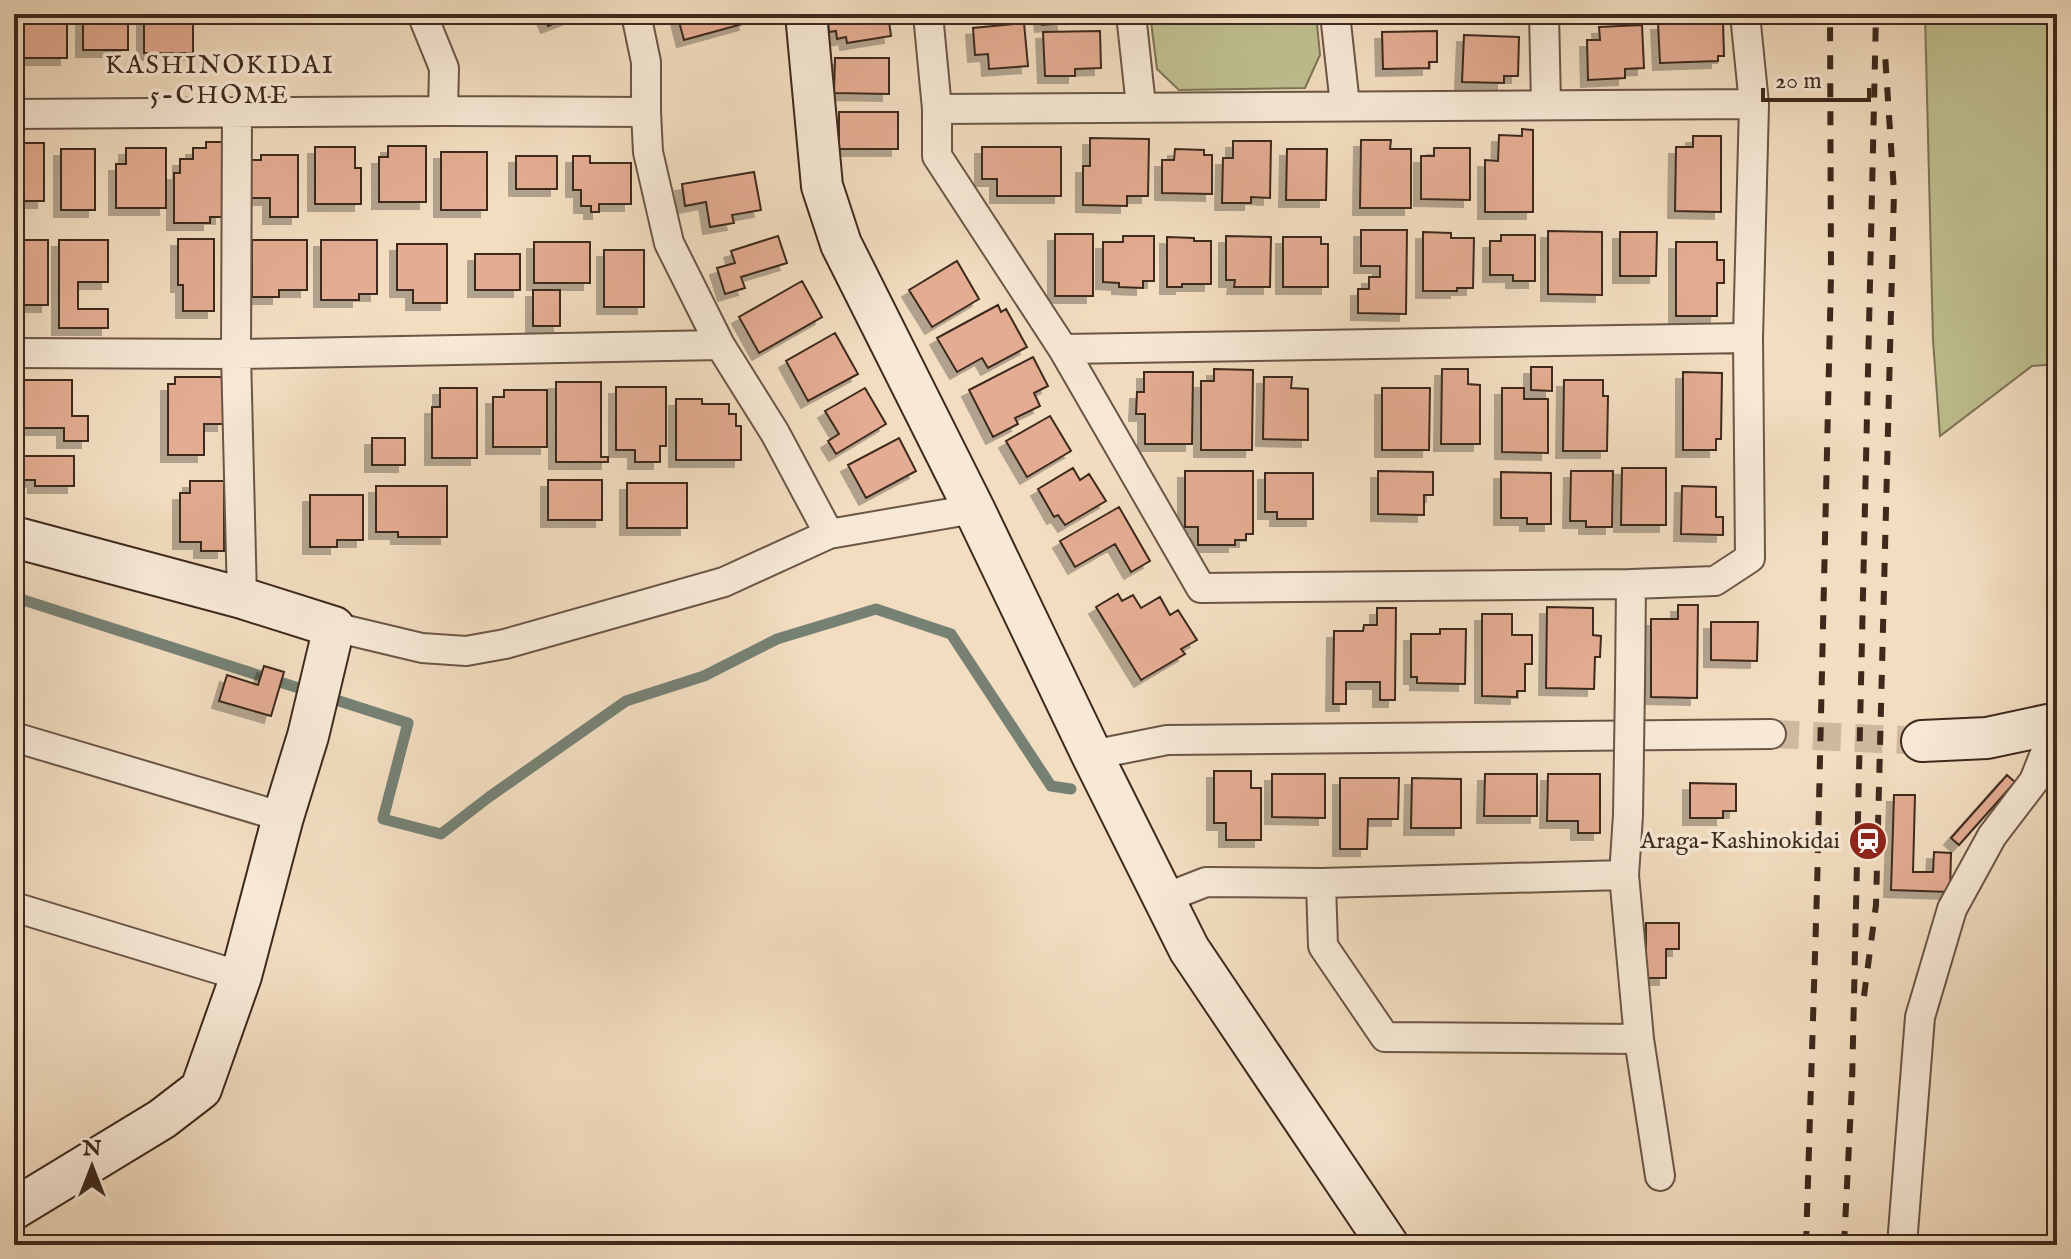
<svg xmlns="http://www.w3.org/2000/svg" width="2071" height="1259" viewBox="0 0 2071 1259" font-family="'IM FELL English',serif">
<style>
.green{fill:#bfbf8f;stroke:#7e7456;stroke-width:2}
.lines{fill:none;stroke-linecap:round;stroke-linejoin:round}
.stream{stroke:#768174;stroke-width:11}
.building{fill:#e4ac92;stroke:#3e291d;stroke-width:2;filter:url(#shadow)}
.street-tunnel{stroke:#ceb99f;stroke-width:28;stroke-dasharray:28 14;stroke-linecap:butt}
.street-casing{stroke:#6b5646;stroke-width:32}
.secondary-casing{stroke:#3e291d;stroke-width:44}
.street{stroke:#f7e9d6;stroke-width:28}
.secondary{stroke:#f7e9d6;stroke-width:40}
.rail{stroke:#3e291d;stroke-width:6;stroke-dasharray:14 14;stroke-linecap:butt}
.street-bridge-casing{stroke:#6b5646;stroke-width:32;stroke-linecap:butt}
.street-bridge{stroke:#f7e9d6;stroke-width:28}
.labels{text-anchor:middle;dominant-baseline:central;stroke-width:7;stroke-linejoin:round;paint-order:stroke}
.poi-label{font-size:24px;fill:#3e291d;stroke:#f7e9d6;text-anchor:end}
.neighbourhood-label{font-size:26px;letter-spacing:2px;fill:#3e291d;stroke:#f7e9d6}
</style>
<defs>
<filter id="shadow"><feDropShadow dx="-7" dy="7" stdDeviation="0" flood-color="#0004"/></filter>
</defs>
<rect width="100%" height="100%" fill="#f2ddc0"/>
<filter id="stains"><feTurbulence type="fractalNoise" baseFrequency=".0025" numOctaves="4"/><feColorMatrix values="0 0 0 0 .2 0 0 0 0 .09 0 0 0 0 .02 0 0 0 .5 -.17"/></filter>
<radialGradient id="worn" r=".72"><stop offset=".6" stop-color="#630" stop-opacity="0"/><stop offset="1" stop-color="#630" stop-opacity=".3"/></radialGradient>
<path class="green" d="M1150,14H1316L1320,55L1305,88L1179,90L1157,69Z
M1925,14H2057V364L2032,366L1940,436L1933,340Z"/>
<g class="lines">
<path class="stream" d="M14,597L408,723L383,819L441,834L489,797L626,701L704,676L777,639L876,609L951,634L1051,786L1071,789"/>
</g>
<path class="building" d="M144,14H193V53H144Z
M543,14H579L548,26Z
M677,14H744L746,23L684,40Z
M827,14H888L891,36L847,43L846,37L837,39L836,31L829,32Z
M1041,14H1063L1064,23L1042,25Z
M83,17H128V50H83Z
M14,18H67V58H14Z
M1723,21L1724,56H1718V61L1660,63L1658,23Z
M1024,23L1028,66L989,69L988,54L975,55L973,28Z
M1642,25L1644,68L1625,69V78L1588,80L1587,40H1600L1599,27Z
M1100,31L1101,68L1075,69V76H1045L1043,32Z
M1437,31V62H1429V68L1383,69L1382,32Z
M1464,35L1519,37L1518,76H1504V83L1462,82Z
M835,58H889V94L834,93Z
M839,112H898V149H839Z
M1522,129L1533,130V212H1485V160L1498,161L1499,135L1522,136Z
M1693,136H1721V212L1675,211L1676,147H1693Z
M1090,138L1149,139L1148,196H1127V206L1083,205V166H1090Z
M1361,140H1391L1390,149H1411V208H1360Z
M1233,141H1271L1270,198L1251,197V203H1222L1223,158H1233Z
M206,142H222V217H210V223H174V173H180V159H193V148H206Z
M14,143H44V201H14Z
M388,146H426V202H379V157H388Z
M315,147H355V168H361V204H315Z
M982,147H1061V196H997V179H982Z
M126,148H166V208H116V164H126Z
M1434,148H1470V200L1421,199V156H1434Z
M61,149H95V210H61Z
M1175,149L1204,150V155H1212V194L1162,193V160H1174Z
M1287,149H1327L1326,200H1286Z
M441,152H487V210H441Z
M261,155H298V217H270V198H250V160H261Z
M516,156H557V189H516Z
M573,156H590V163H631V204H599V212H591V206H581V190H573Z
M754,172L761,210L732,215L734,223L710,227L706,202L685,206L682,184Z
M1361,230H1407L1406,314L1358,313V289H1369V277H1380V266H1361Z
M1548,231L1602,232V295L1548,294Z
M1423,232L1451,233V238H1474L1473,288H1457V291H1423Z
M1620,232H1657L1656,276H1620Z
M1055,234H1093V296H1055Z
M1501,235H1535V281H1513V275H1490V241H1501Z
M778,236L787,263L741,277L745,288L725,294L717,268L735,263L731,251Z
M1123,236H1154V281H1143V288L1119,287V283L1103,282V242H1123Z
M1226,236L1271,237L1270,287H1234L1235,280H1226Z
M1167,237L1194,238V241H1211V284H1182V287H1167Z
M1283,237H1321V244H1328V287H1283Z
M178,239H214V311H183V285H178Z
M14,240H48V305H14Z
M59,240H108V282H78V309H108V328H59Z
M252,240H307V290H279V297H252Z
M321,240H377V294H359V300H321Z
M534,242H590V283H534Z
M1676,242H1717V260H1724V283H1717V316H1676Z
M397,244H447V303H413V290H397Z
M604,250H644V307H604Z
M475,254H520V290H475Z
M957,261L979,299L932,327L909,290Z
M802,281L822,317L759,353L739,317Z
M533,290H560V326H533Z
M998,305L1001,312L1006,309L1027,347L988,368L982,358L957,372L937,338Z
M835,333L858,374L808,401L786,361Z
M1033,357L1048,386L1034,393L1040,406L1015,418L1018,424L993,437L969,390Z
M1531,367H1552V391L1531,390Z
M1214,369L1253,370L1252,450H1201V381H1214Z
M1442,369H1468V384L1480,385V444H1441Z
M1144,372H1193L1192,444H1145V414H1136L1137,392H1144Z
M1683,372L1722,373L1721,439H1716V450H1683Z
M175,377H224V424H204V455H168V384H175Z
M1264,377H1292L1291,388L1308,389V440L1263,439Z
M17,380H72V416H88V441H64V428H17Z
M1564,380H1603V396H1608L1607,451H1563Z
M556,382H601V457H608V462H556Z
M616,387H666V446H660V462H635V450H616Z
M440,388H477V458H432V407H440Z
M865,388L886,424L836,454L828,441L839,434L825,411Z
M1382,388H1430L1429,450H1382Z
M1502,388H1524V399H1548V453L1502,452Z
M504,390H547V447H493V397H504Z
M676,399H702V404H729V414H736V426H741V460H676Z
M1050,416L1071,451L1027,477L1006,441Z
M372,438H405V465H372Z
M899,438L916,471L866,498L848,465Z
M18,456H74V486H35V480H18Z
M1073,468L1080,480L1089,474L1106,501L1065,525L1058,515L1054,517L1038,489Z
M1622,468H1666V525H1621Z
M1185,471H1253V534H1246V540H1235V545H1198V527H1185Z
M1378,471L1433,472V495H1424V515L1378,514Z
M1571,471H1613L1612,527H1586V521H1570Z
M1501,472L1551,473V524H1527V518H1501Z
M1265,473H1313V519H1277V512H1265Z
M548,480H602V520H548Z
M190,481H224V551H201V542H180V493H190Z
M627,483H687V528H627Z
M376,486H447V537H398V532H376Z
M1682,486L1716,487V517H1723V535L1681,534Z
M310,495H363V540H337V547H310Z
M1119,507L1150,561L1131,572L1115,544L1075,567L1060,541Z
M1118,594L1122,601L1133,595L1141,608L1160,597L1170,615L1178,610L1197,640L1181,649L1185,654L1141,680L1096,607Z
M1678,605H1698L1697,698L1651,697V619H1678Z
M1547,607L1593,608V635L1601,636L1600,657H1595L1594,689L1546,688Z
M1377,608H1396L1395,700H1380V682H1346V704H1333L1334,631H1363L1364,625H1377Z
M1482,614H1512V635H1532V664H1525V691H1517V697L1482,696Z
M1711,622H1758L1757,661L1711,660Z
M1440,629H1466L1465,684L1417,683V677H1411V634H1440Z
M264,666L284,672L271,716L219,701L227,675L258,685Z
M1214,771H1251V788H1261V840H1226V823H1214Z
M1272,774H1325V818L1272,817Z
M1485,774H1537V816H1484Z
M1548,774H1600V833H1578V821H1547Z
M2007,775L2015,782L1959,845L1951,838Z
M1340,778H1399L1398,819H1368L1367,849H1340Z
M1412,778L1461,779V828H1411Z
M1690,783L1736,784V811H1723V818H1690Z
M1894,795H1915L1913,872H1933L1934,852L1951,853L1950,892L1891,890Z
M1646,923H1679V949H1666V978H1646Z"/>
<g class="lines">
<path class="street-tunnel" d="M1771,734L1922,741"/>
<defs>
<path id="street" d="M422,14L444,68L443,111
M636,14L646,62V112L648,152L669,243L720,345L775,433L829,534
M928,14L937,109V156L1063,349L1201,588L1631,584
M1131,14L1141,106
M1335,14L1345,105
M1544,14L1546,104
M937,109L1754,104
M237,113L236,354L242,598
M14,114L443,111L646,112
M1063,349L1748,338
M14,353L236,354L720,345
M334,627L422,648L466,651L505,644L724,582L829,534L974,509
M1630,685L1631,584L1715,581L1750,558L1748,338L1754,104L1745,14
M14,737L283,817
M1092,755L1167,740L1771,734
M1628,815L1624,875L1639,1039L1660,1176
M1321,883L1624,875
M1165,898L1206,882L1321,883L1323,946L1385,1037L1639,1039
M14,907L241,976
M1902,1245L1920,1017L1952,909L1992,836L2034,781L2057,723"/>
<path id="secondary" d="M806,14L822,186L841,244L974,509L1092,755L1189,949L1388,1245
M14,537L242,598L334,627L308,736L283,817L241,976L201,1089L162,1119L14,1209
M1922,741L1987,738L2057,723"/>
</defs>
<use href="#street" class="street-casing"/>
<use href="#secondary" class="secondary-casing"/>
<use href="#street" class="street"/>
<use href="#secondary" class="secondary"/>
<path class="rail" d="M1864,996L1876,905L1894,192L1885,54
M1806,1245L1817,890L1831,276L1830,14
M1844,1245L1852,1085L1876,14"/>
<defs>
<path id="street-bridge" d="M1628,815L1630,685"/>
</defs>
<use href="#street-bridge" class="street-bridge-casing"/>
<use href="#street-bridge" class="street-bridge"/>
</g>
<defs>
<symbol id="station-disc" viewBox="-11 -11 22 22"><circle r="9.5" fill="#8f2418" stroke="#f7e9d6"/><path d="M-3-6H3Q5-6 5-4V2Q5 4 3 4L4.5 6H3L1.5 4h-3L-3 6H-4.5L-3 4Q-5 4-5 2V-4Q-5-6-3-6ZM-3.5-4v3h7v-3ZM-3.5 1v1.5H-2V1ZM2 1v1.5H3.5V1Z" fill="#fff"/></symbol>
</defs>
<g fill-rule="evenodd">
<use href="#station-disc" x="1846" y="819" width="44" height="44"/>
</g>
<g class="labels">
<g class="poi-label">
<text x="1840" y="841">Araga-Kashinokidai</text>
</g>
<g class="neighbourhood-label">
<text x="220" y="65">KASHINOKIDAI<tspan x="220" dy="30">5-CHOME</tspan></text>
</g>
</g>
<rect width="2071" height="1259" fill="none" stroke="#f2ddc0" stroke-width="48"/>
<rect x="16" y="16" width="2039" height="1227" fill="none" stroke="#3e291d" stroke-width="4"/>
<rect x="24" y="24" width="2023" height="1211" fill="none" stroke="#3e291d" stroke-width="2"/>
<g transform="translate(92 1167)" stroke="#f7e9d6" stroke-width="6" paint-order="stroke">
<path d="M0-6L14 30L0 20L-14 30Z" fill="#3e291d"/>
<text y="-12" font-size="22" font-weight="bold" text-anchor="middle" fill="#3e291d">N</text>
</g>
<path d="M1763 88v12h106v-12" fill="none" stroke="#3e291d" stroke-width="4"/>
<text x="1775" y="88" font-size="24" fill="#3e291d" stroke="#f7e9d6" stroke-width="6" paint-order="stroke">20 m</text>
<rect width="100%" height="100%" filter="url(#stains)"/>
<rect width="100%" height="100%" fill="url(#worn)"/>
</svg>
